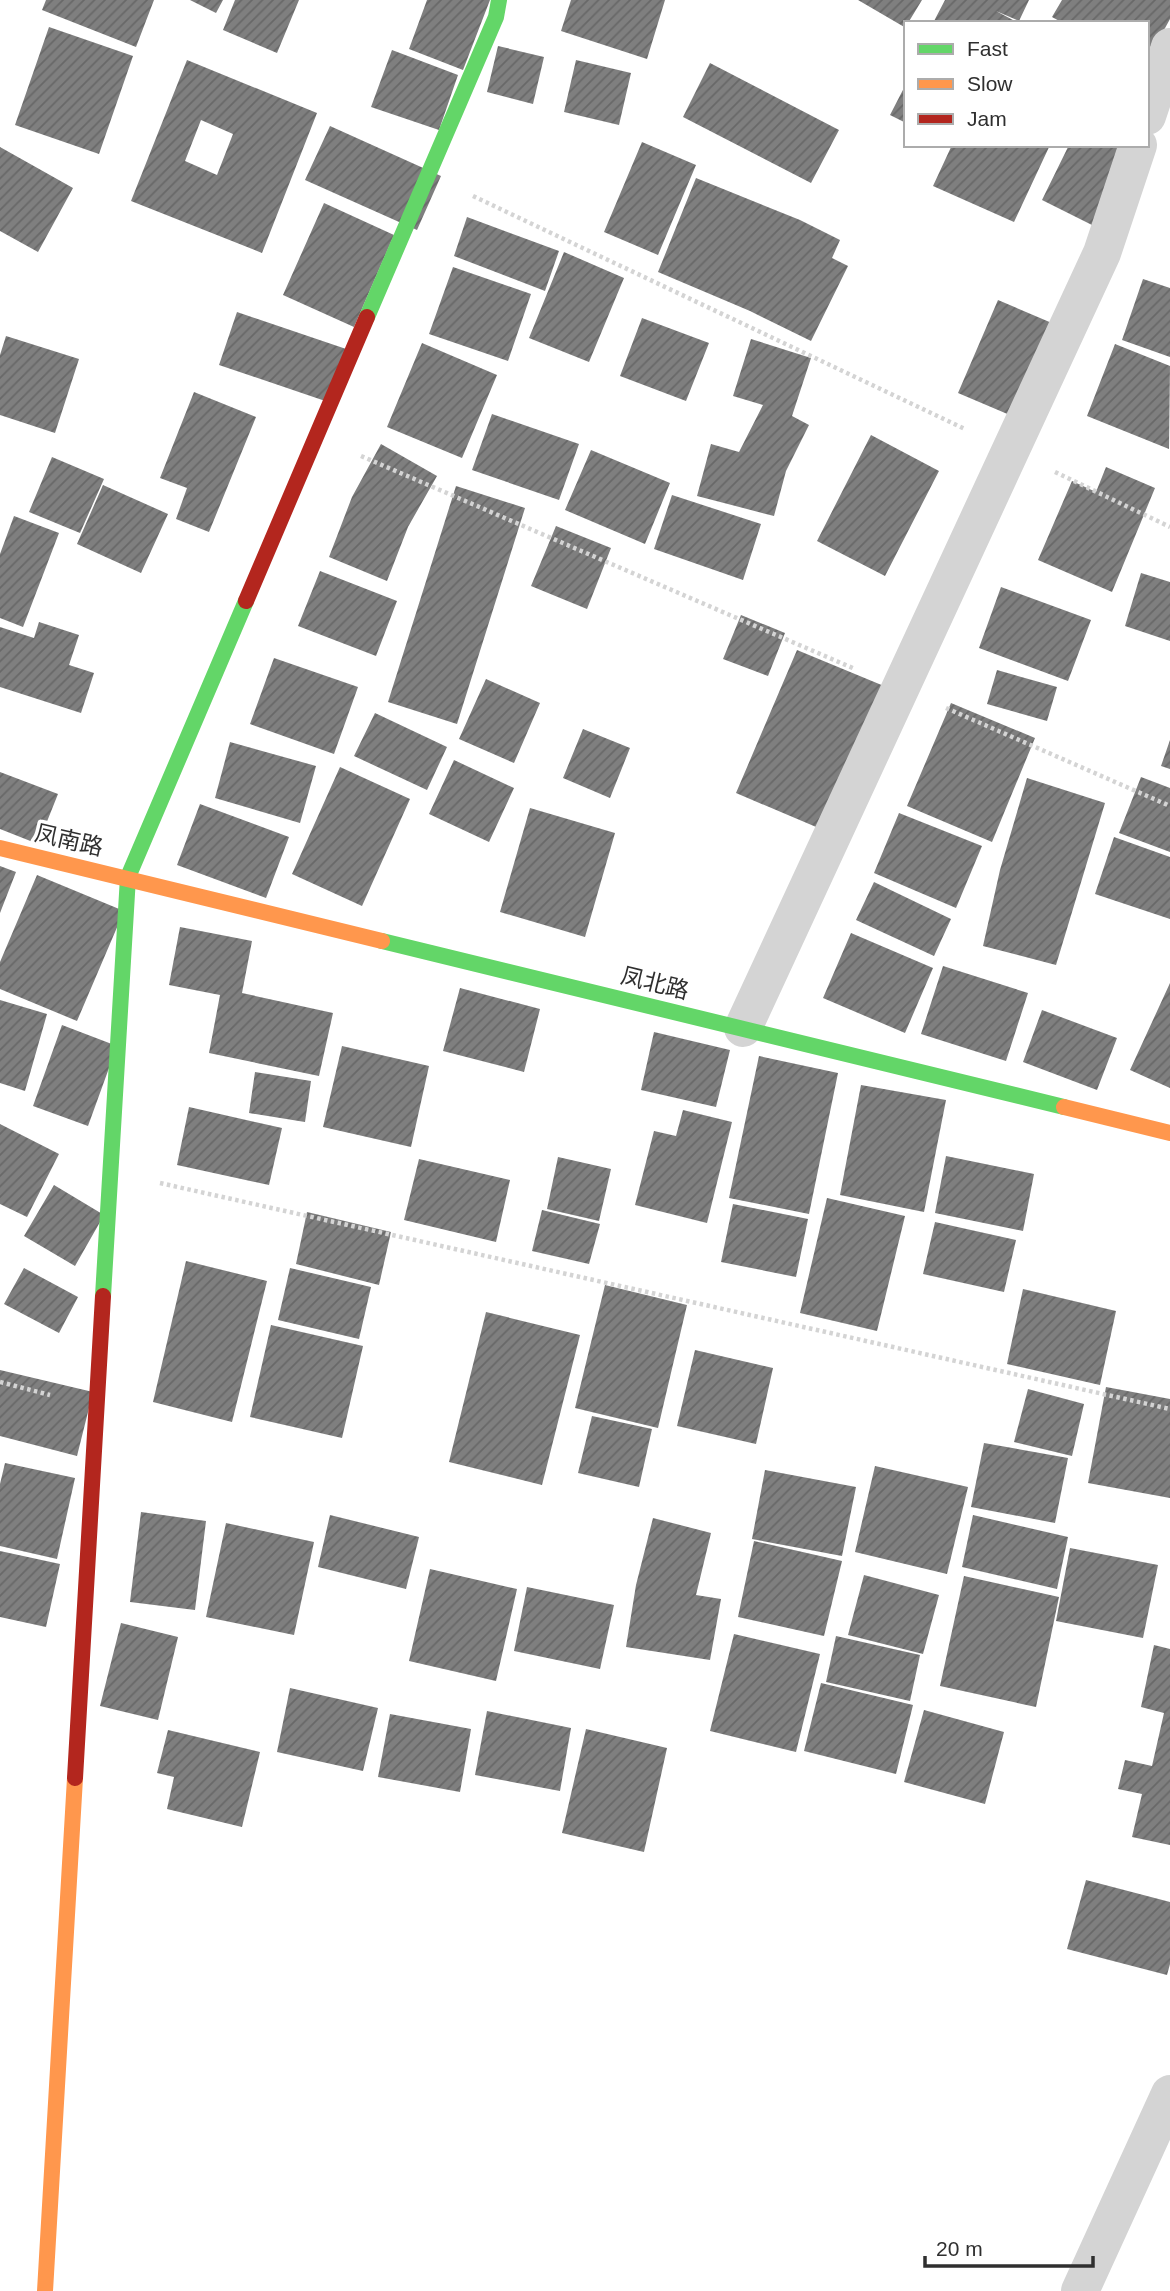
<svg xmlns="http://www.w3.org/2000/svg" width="1170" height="2291" viewBox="0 0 1170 2291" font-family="Arial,'Noto Sans SC',sans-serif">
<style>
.building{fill:url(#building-hatch);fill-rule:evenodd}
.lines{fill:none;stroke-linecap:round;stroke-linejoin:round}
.path{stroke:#d4d4d4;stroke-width:4.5;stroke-dasharray:3.5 3.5;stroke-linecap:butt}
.street{stroke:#d4d4d4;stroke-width:38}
.fast{stroke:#63d668;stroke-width:16}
.slow{stroke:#ff974d;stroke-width:16}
.jam{stroke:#b3261e;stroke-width:16}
.labels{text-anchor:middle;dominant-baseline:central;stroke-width:7;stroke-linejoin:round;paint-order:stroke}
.street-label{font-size:23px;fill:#2f2f2f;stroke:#fff}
</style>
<defs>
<pattern id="building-hatch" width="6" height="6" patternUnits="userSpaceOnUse" patternTransform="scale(1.75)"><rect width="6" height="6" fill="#7f7f7f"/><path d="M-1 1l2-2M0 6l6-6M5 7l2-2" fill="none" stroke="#686868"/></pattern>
</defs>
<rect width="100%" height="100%" fill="#fff"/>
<path class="building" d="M46,0H154L136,47L42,10Z
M190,0H223L216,13Z
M235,0H299L277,53L223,30Z
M427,0H490L463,70L409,49Z
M571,0H665L647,59L561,31Z
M858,0H922L908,23H906V28Z
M945,0H1029L1019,21L996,11L1013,20L1012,23H933Z
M1062,0H1170V19L1147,61V23H1063L1052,17Z
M49,27L133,56L99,154L15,125Z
M498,46L544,57L533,104L487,92Z
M392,50L458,75L439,130L371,107Z
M187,60L317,113L262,253L131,201ZM201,120L233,134L217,175L185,161Z
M576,60L631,73L619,125L564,112Z
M710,63L839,130L811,183L683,117Z
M906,84V123L890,115Z
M330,126L441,176L417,230L305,180Z
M642,142L696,165L658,255L604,232Z
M952,145H1050L1014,222L933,186Z
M1069,145H1118L1114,236L1042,200Z
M0,147L73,188L38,252L0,231Z
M696,178L800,220L840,240L832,258L848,266L811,341L750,311L658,272Z
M324,203L394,235L354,327L283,295Z
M467,217L559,251L545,291L454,256Z
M564,252L624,278L589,362L529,338Z
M453,267L531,294L508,361L429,334Z
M1143,279L1170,288V357L1122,340Z
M998,300L1080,335L1040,428L958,393Z
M237,312L355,352L337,405L219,365Z
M642,318L709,343L686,401L620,376Z
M6,336L79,359L55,433L0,415V355Z
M751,339L811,358L792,416L809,425L786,471L774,516L697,496L711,444L739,452L763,405L733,396Z
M422,343L497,375L462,458L387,427Z
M1115,344L1170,366L1169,449L1087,416Z
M194,392L256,417L209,532L176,519L187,488L160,478Z
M492,414L579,444L559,500L472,470Z
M871,435L939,471L885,576L817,541Z
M381,444L437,476L408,527L387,581L329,557L352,497Z
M591,450L670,483L645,544L565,510Z
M52,457L104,479L80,533L29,512Z
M1106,467L1155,488L1112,592L1038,560L1072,481L1096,492Z
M103,485L168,514L141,573L77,544Z
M456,486L525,508L457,724L388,702Z
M672,495L761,524L743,580L654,549Z
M14,516L59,533L23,627L0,618V554Z
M556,526L611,548L587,609L531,586Z
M320,571L397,601L376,656L298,626Z
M1141,573L1170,582V641L1125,626Z
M1001,587L1091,620L1068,681L979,648Z
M741,615L785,633L768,676L723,659Z
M39,622L79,635L69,665L94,673L81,713L0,687V627L34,638Z
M797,650L896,691L835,835L736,793Z
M274,658L358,687L334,754L250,724Z
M997,670L1057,687L1047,721L987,704Z
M486,679L540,703L514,763L459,739Z
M951,703L1035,738L992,842L907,806Z
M375,713L447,747L427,790L354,756Z
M583,729L630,748L610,798L563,778Z
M1170,740V769L1161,766Z
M230,742L316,766L300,823L215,798Z
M454,760L514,788L489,842L429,814Z
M340,767L410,799L362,906L292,874Z
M0,772L58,794L38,844L0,829Z
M1141,777L1170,788V852L1119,833Z
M1027,778L1105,803L1056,965L983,946L1000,870Z
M200,804L289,837L266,898L177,865Z
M530,808L615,833L585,937L500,912Z
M899,813L982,846L956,908L874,873Z
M1114,837L1170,857V919L1095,894Z
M0,866L16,872L0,913Z
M37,875L124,911L77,1021L0,989V962Z
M874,882L951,919L934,956L856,920Z
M180,927L252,941L242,993L333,1013L319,1076L209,1053L220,995L169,985Z
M851,933L933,968L905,1033L823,998Z
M943,966L1028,993L1006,1061L921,1034Z
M1170,983V1088L1130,1070Z
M460,988L540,1009L524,1072L443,1051Z
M0,1000L47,1014L25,1091L0,1083Z
M1042,1010L1117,1038L1097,1090L1023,1062Z
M62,1025L117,1046L88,1126L33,1106Z
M654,1032L730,1050L716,1107L641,1090Z
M342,1046L429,1066L411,1147L323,1127Z
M759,1056L838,1073L809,1214L729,1198Z
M255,1072L311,1081L305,1122L249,1113Z
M861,1085L946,1100L924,1212L840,1195Z
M189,1107L282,1128L269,1185L177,1165Z
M683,1110L732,1122L707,1223L635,1205L654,1131L676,1136Z
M0,1124L59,1154L27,1217L0,1204Z
M946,1156L1034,1174L1023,1231L935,1213Z
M558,1157L611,1169L599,1221L547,1209Z
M419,1159L510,1180L496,1242L404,1220Z
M54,1185L104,1215L75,1266L24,1236Z
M827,1198L905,1216L877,1331L800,1313Z
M733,1204L808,1219L796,1277L721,1262Z
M542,1210L600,1224L589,1264L532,1251Z
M307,1212L391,1232L379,1285L296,1264Z
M935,1222L1016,1240L1004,1292L923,1274Z
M186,1261L267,1281L232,1422L153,1402Z
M24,1268L78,1297L59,1333L4,1304Z
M290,1268L371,1287L359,1339L278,1320Z
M605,1285L687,1305L658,1428L575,1408Z
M1023,1289L1116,1311L1100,1385L1007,1364Z
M486,1312L580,1335L542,1485L449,1462Z
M271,1325L363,1346L342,1438L250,1417Z
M695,1350L773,1368L756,1444L677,1426Z
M0,1370L93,1392L77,1456L0,1436Z
M1106,1387L1170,1399V1498L1088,1483Z
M1028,1389L1084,1404L1072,1456L1014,1442Z
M592,1416L652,1429L639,1487L578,1473Z
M984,1443L1068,1458L1055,1523L971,1507Z
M5,1463L75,1478L57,1559L0,1546V1484Z
M875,1466L968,1487L947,1574L855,1552Z
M765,1470L856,1487L842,1556L752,1539Z
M141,1512L206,1521L195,1610L130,1602Z
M330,1515L419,1537L406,1589L318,1567Z
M973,1515L1068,1537L1057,1589L962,1567Z
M653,1518L711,1533L696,1595L721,1599L710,1660L626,1647L636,1585Z
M226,1523L314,1542L294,1635L206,1617Z
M754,1541L842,1561L824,1636L738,1617Z
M1070,1548L1158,1565L1143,1638L1056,1621Z
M0,1551L60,1564L46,1627L0,1617Z
M430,1569L517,1589L496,1681L409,1661Z
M864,1575L939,1595L923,1654L848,1635Z
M964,1576L1059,1597L1036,1707L940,1686Z
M527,1587L614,1605L600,1669L514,1651Z
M121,1623L178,1637L158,1720L100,1706Z
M734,1634L820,1654L796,1752L710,1731Z
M836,1636L920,1655L910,1701L826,1682Z
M1154,1645L1170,1649V1845L1132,1837L1142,1794L1118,1789L1125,1760L1152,1766L1164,1713L1141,1707Z
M821,1683L913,1705L896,1774L804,1751Z
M290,1688L378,1708L363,1771L277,1752Z
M924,1710L1004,1732L985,1804L904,1782Z
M487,1711L571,1728L560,1791L475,1775Z
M390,1714L471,1729L460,1792L378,1777Z
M586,1729L667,1748L644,1852L562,1833Z
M168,1730L260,1752L242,1827L167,1809L174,1777L157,1773Z
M1086,1880L1170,1902V1964L1167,1975L1067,1949Z"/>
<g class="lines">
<path class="path" d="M473,196L965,429
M361,456L855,669
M1055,472L1170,527
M946,708L1170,806
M160,1183L1170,1409
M0,1382L50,1395"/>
<path class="street" d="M1147,116L1170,47
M743,1028L1102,253L1138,145
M1080,2291L1170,2094"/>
<path class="fast" d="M367,317L496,17L499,0
M382,941L1064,1107
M103,1296L128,877L246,601"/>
<path class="slow" d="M0,848L382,941
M1064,1107L1170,1133
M45,2291L75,1778"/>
<path class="jam" d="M246,601L367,317
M75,1778L103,1296"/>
</g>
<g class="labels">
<g class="street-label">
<text transform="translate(69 840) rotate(13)">凤南路</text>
<text transform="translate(655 983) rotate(14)">凤北路</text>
</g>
</g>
<rect x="904" y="21" width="245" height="126" fill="#ffffff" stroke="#acacac" stroke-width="2"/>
<rect x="918" y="44" width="35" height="10" fill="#63d668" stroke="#acacac" stroke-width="2"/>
<text x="967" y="56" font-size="21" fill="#2f2f2f">Fast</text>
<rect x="918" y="79" width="35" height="10" fill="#ff974d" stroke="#acacac" stroke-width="2"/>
<text x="967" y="91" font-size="21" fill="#2f2f2f">Slow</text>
<rect x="918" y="114" width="35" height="10" fill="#b3261e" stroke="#acacac" stroke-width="2"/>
<text x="967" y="126" font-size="21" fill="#2f2f2f">Jam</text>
<path d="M925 2256v10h168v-10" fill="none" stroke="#2f2f2f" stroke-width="3.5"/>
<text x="936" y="2256" font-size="21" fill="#2f2f2f" stroke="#ffffff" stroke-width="5" paint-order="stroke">20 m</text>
</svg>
